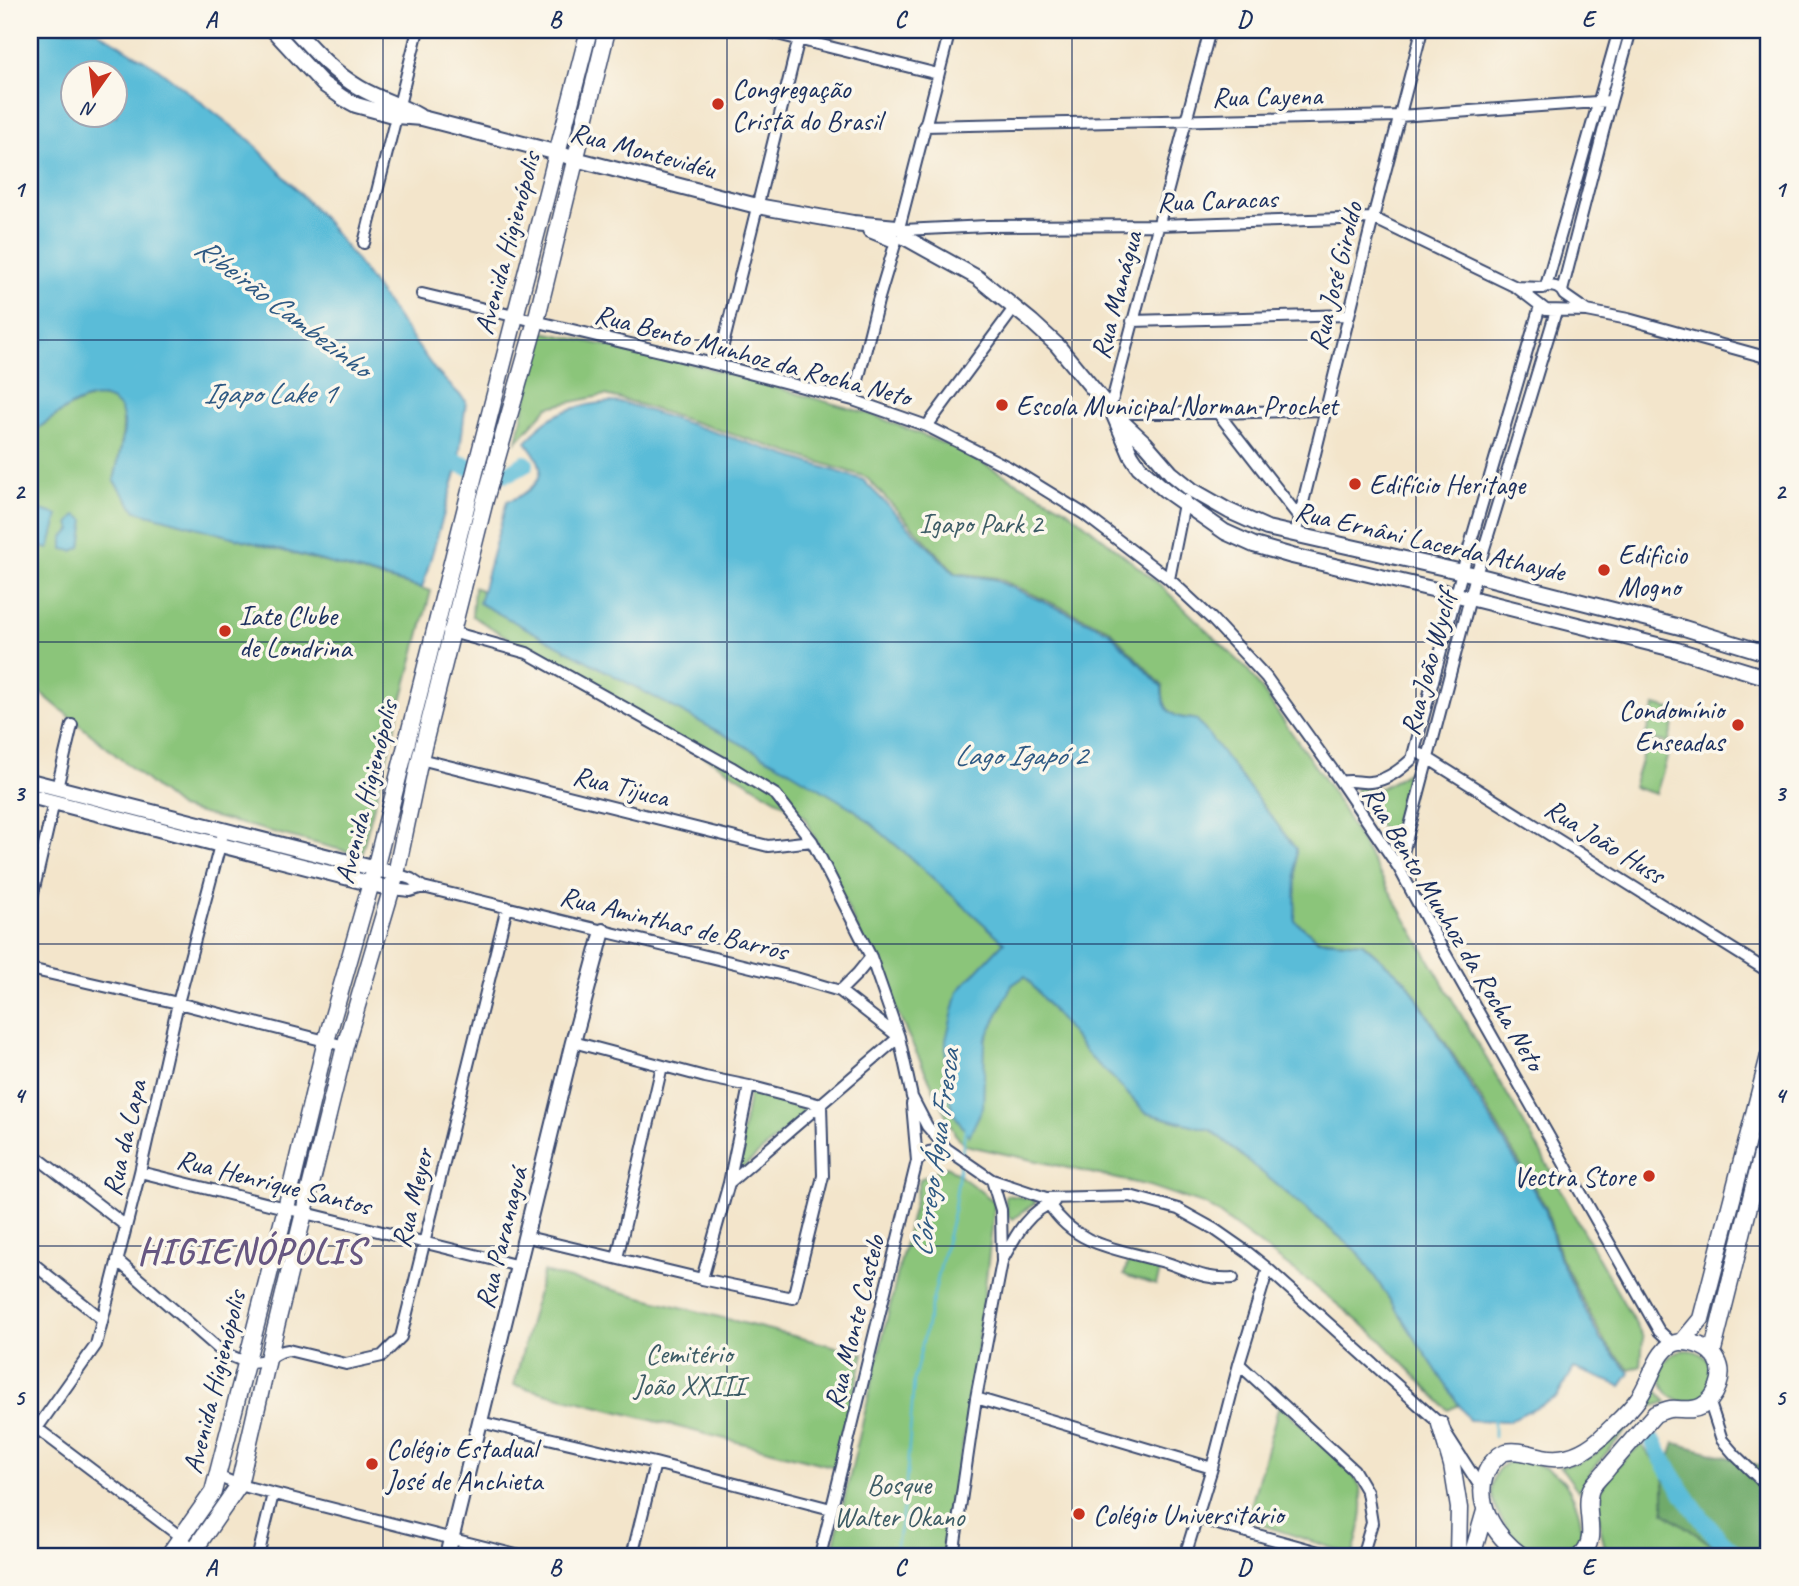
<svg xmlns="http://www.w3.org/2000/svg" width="1799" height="1586" viewBox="0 0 1799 1586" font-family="Caveat,sans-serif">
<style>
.green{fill:#8bc57a;stroke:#537a6c;stroke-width:2}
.forest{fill:#70aa6a;stroke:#466c64;stroke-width:2}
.water{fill:#5abcd8;stroke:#3a769b;stroke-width:2;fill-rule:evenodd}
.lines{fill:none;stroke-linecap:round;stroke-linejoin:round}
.stream{stroke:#5abcd8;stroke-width:2.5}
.river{stroke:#5abcd8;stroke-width:18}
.minor-casing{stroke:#3b4a6e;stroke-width:14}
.tertiary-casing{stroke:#3b4a6e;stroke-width:18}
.secondary-casing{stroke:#3b4a6e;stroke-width:19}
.minor{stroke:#fff;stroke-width:10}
.tertiary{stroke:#fff;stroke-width:14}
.secondary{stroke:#fff;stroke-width:16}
.grid{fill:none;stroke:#1b2f5e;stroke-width:2;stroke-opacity:0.55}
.poi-dot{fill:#c8321e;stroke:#fbf7ec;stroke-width:2.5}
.labels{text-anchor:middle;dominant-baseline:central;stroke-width:7;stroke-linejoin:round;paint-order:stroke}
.poi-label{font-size:28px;fill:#1b2f5e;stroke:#fbf7ec;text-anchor:start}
.street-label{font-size:28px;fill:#1b2f5e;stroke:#fbf7ec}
.park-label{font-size:28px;fill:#3d5c66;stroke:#fbf7ec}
.water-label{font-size:30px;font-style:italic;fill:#2e5983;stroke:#fbf7ec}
.district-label{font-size:35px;font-weight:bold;letter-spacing:2px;fill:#675782;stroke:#fbf7ec}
.neatline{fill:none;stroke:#1b2f5e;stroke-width:2.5}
.grid-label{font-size:23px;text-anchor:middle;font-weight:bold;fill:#1b2f5e}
</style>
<rect width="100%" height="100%" fill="#fbf7ec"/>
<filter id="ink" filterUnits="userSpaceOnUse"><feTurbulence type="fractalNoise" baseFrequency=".0143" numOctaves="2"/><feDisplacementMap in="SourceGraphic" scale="14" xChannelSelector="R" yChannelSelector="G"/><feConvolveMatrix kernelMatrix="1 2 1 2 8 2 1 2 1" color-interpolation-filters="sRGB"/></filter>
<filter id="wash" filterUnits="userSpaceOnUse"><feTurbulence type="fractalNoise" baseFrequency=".00686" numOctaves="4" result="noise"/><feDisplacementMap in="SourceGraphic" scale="28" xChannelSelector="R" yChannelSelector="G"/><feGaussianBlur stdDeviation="1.57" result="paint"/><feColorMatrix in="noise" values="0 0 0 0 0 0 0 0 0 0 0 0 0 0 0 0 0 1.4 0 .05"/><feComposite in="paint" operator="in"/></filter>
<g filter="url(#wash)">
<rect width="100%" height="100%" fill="#f3e5cb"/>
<path class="green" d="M543,332L694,364L873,415L957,449L1066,509L1158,583L1248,670L1330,788L1537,1146L1579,1224L1643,1337L1641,1366L1630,1370L1605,1343L1560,1256L1546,1207L1474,1087L1407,982L1363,943L1318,939L1295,921L1296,849L1197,720C1191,717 1186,719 1179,717C1165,712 1162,699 1163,686L1109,629L997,578L956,573L866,477L625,400L605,395L548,407L517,441L540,335Z
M97,397C105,398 112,399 118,405C130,418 117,463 114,481L136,511L431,591L361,855L180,808L30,684V434C51,420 72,401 97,397Z
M474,587L483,591L480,603L784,767L855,810L904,852L1004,942L958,991L983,1107L985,1041L1012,985L1025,976L1091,1058L1112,1077L1146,1113L1211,1130L1359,1253L1459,1405L1448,1410L1380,1339L1311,1283L1208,1206L1149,1186L965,1145L955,1134L804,816L472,616Z
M1655,705L1677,711L1668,743L1645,737Z
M1647,741L1670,748L1656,794L1633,787Z
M1410,770L1416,773L1397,852L1355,788L1356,787C1381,794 1390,783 1410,770Z
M750,1090L808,1111L735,1174Z
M947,1166L995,1202L974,1381L943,1556H831L920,1179Z
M1006,1195L1032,1199L1036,1202L1013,1219L1008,1216L1005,1198Z
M1130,1255L1162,1265L1156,1285L1124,1275Z
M543,1272L864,1354L835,1467L514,1385Z
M1661 1376a26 26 0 1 1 52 0a26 26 0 1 1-52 0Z
M1655,1389L1667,1402L1653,1406L1634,1421L1591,1471L1579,1492L1560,1466L1577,1463L1595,1454L1647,1401Z
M1279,1405C1298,1422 1357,1469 1361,1491C1365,1512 1358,1535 1353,1555L1247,1520Z
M1641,1444L1664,1474V1512L1728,1556H1607C1601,1531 1592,1505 1606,1480C1613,1468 1631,1454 1641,1444Z
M1518,1459C1534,1463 1549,1467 1561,1479C1579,1497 1598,1556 1557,1556C1508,1557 1461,1471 1518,1459Z"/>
<path class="forest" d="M1675,1443L1761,1466L1769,1472V1556H1728L1664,1512V1474Z"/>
<path class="water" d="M30,30H95L156,67L251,141L323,218L355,259L435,370L466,401L458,466L422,588L136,511L114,481C117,466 125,435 124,422C123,414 121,407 115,403C90,383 51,420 30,434ZM74,74H116V116H74Z
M610,402L624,403L863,480L955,574L993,579L1108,631L1162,687C1162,700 1165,713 1179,717C1185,719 1190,718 1197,720L1296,849L1295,921L1318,940L1362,943L1407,982L1545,1209L1559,1258L1601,1341L1630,1373L1621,1386L1574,1368L1557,1397L1508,1421L1469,1420L1359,1253L1211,1130L1146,1113L1112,1077L1091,1058L1025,976L1012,985L985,1041L983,1107L969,1136L954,1114L945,1083L946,1040L958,991L1004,942L904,852L855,810L784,767L479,603L507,501C520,498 543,484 540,467C539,458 531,449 526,442C531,437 536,430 541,425C560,409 586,404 610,402Z
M37,509L58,515L49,549L30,544Z
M76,515L85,520L81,547L73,551L63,549V538L72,530L69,524Z"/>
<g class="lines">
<path class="stream" d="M962,1153L965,1129
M1494,1437V1419
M895,1556L905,1498L914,1379L954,1209L960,1163"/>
<path class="river" d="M437,453C451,463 487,474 505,473C512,473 519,467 525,464
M1654,1443C1671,1476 1708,1536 1739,1556"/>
</g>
</g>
<g filter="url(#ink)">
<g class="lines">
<defs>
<path id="minor" d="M761,30L938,74
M924,126L1399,116L1611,101
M899,228L950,30
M903,230L987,226L1158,225L1373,218L1516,287L1546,310L1587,311L1628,319L1769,358
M364,243L418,30
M1546,286L1619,30
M1516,287L1543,288L1546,286C1554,286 1561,287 1564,295L1587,311
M1562,291L1611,101L1631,30
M422,294L718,365L853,400L927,426L1008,467L1084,514L1169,579L1212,619L1266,677L1334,772L1399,868L1437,939L1659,1331L1673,1344
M1132,321L1348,315
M718,365L801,30
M853,400L878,301L896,241
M1110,409L1210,30
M1113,413H1218L1324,410
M1218,413L1299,517
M927,426L1015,307
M1295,535L1373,218L1422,30
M1169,579L1184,504L1186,500
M448,631L527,653L731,767L776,795L812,841L871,957L899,1037L912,1097L927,1126L947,1149L992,1180L1046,1198L1130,1196L1178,1209L1214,1229L1247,1252L1268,1269L1440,1424L1483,1491
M1421,754L1769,972
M420,759L768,846L812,841
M1341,782C1353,779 1359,783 1370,782C1386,781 1400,770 1412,759L1462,572L1540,306
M57,788L72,725
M1399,868L1476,575L1556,311
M396,874L411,879L423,887L796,978L840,991L899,1037
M392,889L410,891L423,887
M30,906L54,802
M30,969L178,1003L345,1046
M840,991L858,973L871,957
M573,1042L705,1077L749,1086L821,1105
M30,1152L126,1226
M917,1161L929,1152L947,1149
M140,1172L519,1266
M729,1183L899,1037
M1049,1204C1075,1246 1118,1249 1161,1261C1189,1269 1201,1280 1233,1278
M527,1237L702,1279L793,1298L823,1176L821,1105
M617,1258L662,1066
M1003,1259C1016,1235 1027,1212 1054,1202
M117,1260L220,1350C235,1359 250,1366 268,1359C277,1355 278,1351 288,1350L346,1364L382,1356L401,1337L507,907
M30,1261L102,1319
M702,1279L729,1183L749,1086
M1239,1364L1354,1470L1367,1492L1372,1523L1362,1556
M976,1398L1212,1468
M1709,1400L1722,1440L1735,1455L1769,1488
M480,1422L655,1463L831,1509
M30,1423L182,1538L194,1551
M30,1438L96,1345L140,1172L178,1003L224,830
M217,1476L239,1485L520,1556
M1196,1518L1333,1556
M258,1556L273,1494
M632,1556L655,1463
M820,1556L917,1161L912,1104
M953,1556L976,1398L1002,1262L1001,1210L992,1180
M1185,1556L1212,1468L1239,1364L1268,1269"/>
<path id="tertiary" d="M273,30L323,84L343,98L356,105L396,116L422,118L558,153L575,159L757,206L853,223L897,227
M295,30C314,51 335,74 360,88C379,99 400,105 419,116
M870,230L892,239
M904,237L978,278L1032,322L1057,345L1113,413L1131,455L1139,467L1165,490L1225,532L1254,545L1292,556L1470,598L1677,650L1769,678
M1118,418L1145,443L1171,473L1192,490L1229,511L1267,528L1476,575L1684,628L1769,654
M30,781L396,874
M30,796L392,889
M447,1556L573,1042L603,931"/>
<path id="secondary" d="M1682,1342L1701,1319L1769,1056
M1712,1354L1769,1126
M1440,1424L1452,1465L1459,1508L1458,1556
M168,1556L213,1492L286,1208L326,1041L375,869L470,491L589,30
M190,1556L239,1485L268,1359L345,1046L396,874L420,759L485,500L536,321L607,30
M1472,1556L1485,1511
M1522,1556C1495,1536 1469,1499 1490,1465C1494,1460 1500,1453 1506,1452C1518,1449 1532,1455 1543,1457C1568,1462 1588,1451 1605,1434C1616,1423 1629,1412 1638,1399C1651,1383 1657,1344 1680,1342C1693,1341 1711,1348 1717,1360C1726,1375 1716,1399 1702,1406C1691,1412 1681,1408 1670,1409C1665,1410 1660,1412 1655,1414C1639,1432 1624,1450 1608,1468C1603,1475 1595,1481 1591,1489C1582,1511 1601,1538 1580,1556"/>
</defs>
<use href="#minor" class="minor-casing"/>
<use href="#tertiary" class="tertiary-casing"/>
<use href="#secondary" class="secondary-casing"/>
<use href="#minor" class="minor"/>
<use href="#tertiary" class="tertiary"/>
<use href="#secondary" class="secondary"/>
</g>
</g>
<path class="grid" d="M383,30V1556M727,30V1556M1072,30V1556M1416,30V1556M30,340H1769M30,642H1769M30,944H1769M30,1246H1769"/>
<g class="poi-dot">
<circle cx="718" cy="104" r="7"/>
<circle cx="1002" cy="405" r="7"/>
<circle cx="1355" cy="484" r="7"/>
<circle cx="1604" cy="570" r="7"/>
<circle cx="225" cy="631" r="7"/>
<circle cx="1738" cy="725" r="7"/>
<circle cx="1649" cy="1176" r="7"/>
<circle cx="372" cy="1464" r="7"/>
<circle cx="1079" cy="1514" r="7"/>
</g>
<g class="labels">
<g class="poi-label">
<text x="732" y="88">Congregação<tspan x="732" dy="32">Cristã do Brasil</tspan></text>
<text x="1016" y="405">Escola Municipal Norman Prochet</text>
<text x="1369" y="484">Edifício Heritage</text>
<text x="1618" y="554">Edificio<tspan x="1618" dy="32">Mogno</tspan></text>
<text x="239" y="615">Iate Clube<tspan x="239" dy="32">de Londrina</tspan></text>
<text x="1724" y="709" text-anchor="end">Condomínio<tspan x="1724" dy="32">Enseadas</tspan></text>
<text x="1635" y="1176" text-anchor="end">Vectra Store</text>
<text x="386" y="1448">Colégio Estadual<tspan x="386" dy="32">José de Anchieta</tspan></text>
<text x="1093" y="1514">Colégio Universitário</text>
</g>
<g class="street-label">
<text transform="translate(1267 96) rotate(-1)">Rua Cayena</text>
<text transform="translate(643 150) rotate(15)">Rua Montevidéu</text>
<text transform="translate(1217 200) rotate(-2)">Rua Caracas</text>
<text transform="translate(507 243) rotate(-75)">Avenida Higienópolis</text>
<text transform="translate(1335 276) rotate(-76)">Rua José Giroldo</text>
<text transform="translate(1116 295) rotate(-75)">Rua Manágua</text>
<text transform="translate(753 355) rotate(15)">Rua Bento Munhoz da Rocha Neto</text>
<text transform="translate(1430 541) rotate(13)">Rua Ernâni Lacerda Athayde</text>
<text transform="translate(1428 663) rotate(-75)">Rua João Wyclif</text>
<text transform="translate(621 786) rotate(14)">Rua Tijuca</text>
<text transform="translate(366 792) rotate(-76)">Avenida Higienópolis</text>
<text transform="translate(1605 841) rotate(32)">Rua João Huss</text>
<text transform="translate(674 923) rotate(14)">Rua Aminthas de Barros</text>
<text transform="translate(1454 928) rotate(59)">Rua Bento Munhoz da Rocha Neto</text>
<text transform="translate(124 1138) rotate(-77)">Rua da Lapa</text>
<text transform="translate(274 1182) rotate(14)">Rua Henrique Santos</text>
<text transform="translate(412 1198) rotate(-76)">Rua Meyer</text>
<text transform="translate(501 1238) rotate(-76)">Rua Paranaguá</text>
<text transform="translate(854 1322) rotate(-76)">Rua Monte Castelo</text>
<text transform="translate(214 1382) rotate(-76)">Avenida Higienópolis</text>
</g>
<g class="park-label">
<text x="981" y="523">Igapo Park 2</text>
<text x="689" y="1353">Cemitério<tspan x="689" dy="32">João XXIII</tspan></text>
<text x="899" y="1484">Bosque<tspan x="899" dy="32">Walter Okano</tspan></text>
</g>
<g class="water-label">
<text transform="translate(283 307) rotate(37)">Ribeirão Cambezinho</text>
<text x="269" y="393">Igapo Lake 1</text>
<text x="1020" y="755">Lago Igapó 2</text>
<text transform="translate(935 1153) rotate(-82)">Córrego Água Fresca</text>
</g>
<g class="district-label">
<text x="251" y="1251">HIGIENÓPOLIS</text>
</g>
</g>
<rect width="1799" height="1586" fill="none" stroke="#fbf7ec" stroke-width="77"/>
<g transform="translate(94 94) rotate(194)"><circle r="33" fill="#fbf7ec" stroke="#a1a7b3" stroke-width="2"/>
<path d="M0-5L12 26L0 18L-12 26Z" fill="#c8321e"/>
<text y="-10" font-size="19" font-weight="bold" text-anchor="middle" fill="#1b2f5e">N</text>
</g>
<rect x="38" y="38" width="1722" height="1510" class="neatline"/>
<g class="grid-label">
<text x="211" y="27">A</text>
<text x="555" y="27">B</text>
<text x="900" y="27">C</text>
<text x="1244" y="27">D</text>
<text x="1588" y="27">E</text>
<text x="19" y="197">1</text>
<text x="1780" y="197">1</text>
<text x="19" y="499">2</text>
<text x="1780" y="499">2</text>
<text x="19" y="801">3</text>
<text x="1780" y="801">3</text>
<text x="19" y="1103">4</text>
<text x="1780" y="1103">4</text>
<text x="19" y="1405">5</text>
<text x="1780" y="1405">5</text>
<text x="211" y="1575">A</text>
<text x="555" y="1575">B</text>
<text x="900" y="1575">C</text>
<text x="1244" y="1575">D</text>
<text x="1588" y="1575">E</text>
</g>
</svg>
